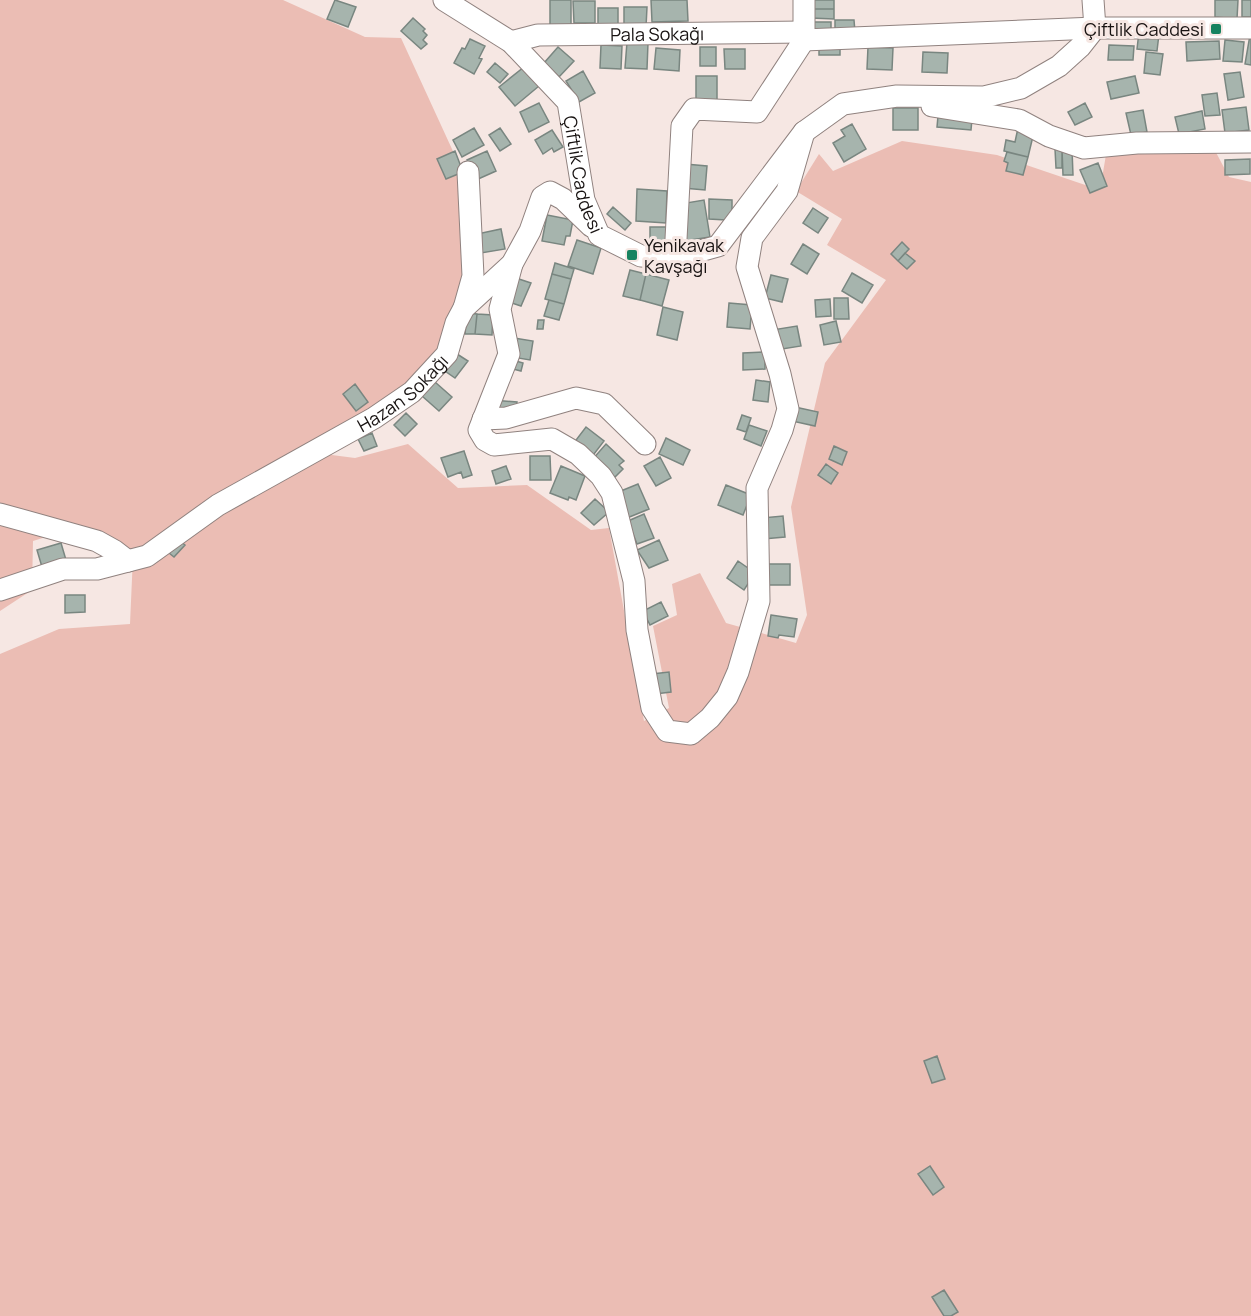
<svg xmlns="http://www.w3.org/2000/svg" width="1251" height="1316" viewBox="0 0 1251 1316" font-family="Manrope,sans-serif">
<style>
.green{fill:#ebbdb4}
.building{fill:#a6b4ad;stroke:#798680;stroke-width:1.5}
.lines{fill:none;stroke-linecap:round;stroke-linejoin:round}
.minor-casing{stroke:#90827f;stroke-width:23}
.minor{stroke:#fff;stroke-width:21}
.poi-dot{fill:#178360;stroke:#f6e7e3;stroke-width:2}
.labels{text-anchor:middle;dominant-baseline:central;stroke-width:6;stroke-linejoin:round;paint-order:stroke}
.poi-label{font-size:18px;fill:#181312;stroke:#f6e7e3;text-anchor:end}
.street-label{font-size:18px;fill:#181312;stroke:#f6e7e3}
</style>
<rect width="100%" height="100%" fill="#f6e7e3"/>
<path class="green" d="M0,0H283L365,37L401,38L474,197L466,288L426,374L324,454L355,458L408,444L458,488L527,485L591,530L609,528L644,721L669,708L653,626L677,615L672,584L700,573L726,623L796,643L807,615L791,507L825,363L886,280L827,245L842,219L796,191L819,154L833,171L902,141L997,155L1100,190L1108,143H1211L1229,177L1251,182V1316H0V654L59,629L130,624L133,556L68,530L33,541L32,590L0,611Z"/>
<path class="building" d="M335,0L356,7L348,27L327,19Z
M550,0H571V26H550Z
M651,0H687L688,21L652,22Z
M811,0H834V9H811Z
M1215,0H1238L1237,19L1215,17Z
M1242,0H1251V17H1242Z
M573,1H595V23H574Z
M624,7H647L646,27H624Z
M598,8H618V29H598Z
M811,9H834V19L811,18Z
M413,18L425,29L423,31L427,35L423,40L427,44L421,49L401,31Z
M835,20H854L855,32H835Z
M810,22H831V36L811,37Z
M1139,32L1159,34L1157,51L1137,49Z
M1250,35H1251V65L1245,64Z
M470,39L485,46L479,58L482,59L474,74L454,63L462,48L465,49Z
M1225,40L1244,42L1242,62L1223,61Z
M819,41H840V55H819Z
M1219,41L1220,59L1187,61L1186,42Z
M627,42L648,43L647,69L625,68Z
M601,45L622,46L621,69L600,68Z
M1109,45L1134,46L1133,60H1108Z
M558,47L574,61L559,77L544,63Z
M700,47H716V66H700Z
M868,47L893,48L892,70L867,69Z
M656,48L680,50L679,71L654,69Z
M724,49H745V69H725Z
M923,52L948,53L947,73L922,72Z
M1146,52L1163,54L1160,75L1144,73Z
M495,63L508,74L500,83L487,72Z
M524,67L539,86L515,106L499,87Z
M583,71L595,93L579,102L566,81Z
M1240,72L1244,97L1228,100L1224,74Z
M696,76H717V104H696Z
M1135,76L1139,93L1111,99L1107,82Z
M1217,93L1220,115L1205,116L1202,95Z
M539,103L549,122L529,132L520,112Z
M1085,103L1092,117L1075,125L1068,112Z
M1246,107L1249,130L1225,133L1222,110Z
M893,108H918V130H893Z
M1143,110L1147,132L1131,135L1126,113Z
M1202,111L1205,129L1179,134L1175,117Z
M938,116L972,119L971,130L937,127Z
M852,124L866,149L844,162L833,143L845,136L841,130Z
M474,128L484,145L462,157L453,140Z
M500,128L511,144L500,151L489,135Z
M1018,128L1034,132L1028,157L1004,151L1006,140L1015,142Z
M552,130L563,147L554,152L552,148L543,154L535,140Z
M1055,149H1062V168H1056Z
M1062,149H1072L1073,175H1063Z
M455,151L463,172L446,179L437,159Z
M487,151L496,171L476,180L467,160Z
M1007,152L1028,157L1023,175L1006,171L1008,163L1004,161Z
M1250,159V174L1225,175V160Z
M1098,163L1107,186L1090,193L1080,170Z
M685,164L707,166L705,190L683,188Z
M637,189L667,191L666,223L636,221Z
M709,199L732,200V213L726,220L709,219Z
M704,200L710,237L684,241L680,204Z
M613,207L631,223L625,230L607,214Z
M813,208L828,218L818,233L803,223Z
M547,215L573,220L570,236H566L564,245L542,241Z
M650,227H667V249L650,248Z
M501,229L505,249L481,253L477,234Z
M577,240L601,248L593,274L568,266Z
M902,242L909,249L898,261L891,254Z
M803,244L819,254L807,274L791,264Z
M905,253L915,261L907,269L898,261Z
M555,263L574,269L571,279L552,274Z
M630,270L646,274L640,300L623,296Z
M852,273L873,285L862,303L842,291Z
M552,274L571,279L564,304L545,299Z
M646,274L669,280L662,306L640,300Z
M771,275L788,279L782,302L765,298Z
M513,277L531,283L521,306L506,301Z
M834,298H848L849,319H834Z
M830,299L831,316L816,317L815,300Z
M549,300L564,304L559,320L544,316Z
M729,303L752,305L750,329L727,327Z
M663,307L683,312L677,340L657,335Z
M467,313L477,314L475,334H465Z
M477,314L493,315L492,335L475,334Z
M538,320H544L543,329H537Z
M836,321L841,342L824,345L820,325Z
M797,326L801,346L776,350L772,330Z
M514,338L533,341L530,360L512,357Z
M765,352V369L743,370V353Z
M457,354L468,361L455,378L445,371Z
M516,361L523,363L521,371L513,369Z
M756,380L770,382L768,402L753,400Z
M435,382L452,397L439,411L422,396Z
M355,384L368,402L356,411L343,394Z
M492,400L517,402L516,413L491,411Z
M795,407L818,412L815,426L792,421Z
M406,413L417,424L405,436L394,425Z
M742,415L751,418L746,432L737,429Z
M749,425L767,431L761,446L744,439Z
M586,427L604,441L591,458L573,444Z
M372,433L377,446L364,451L358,439Z
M666,438L690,450L683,465L659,454Z
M606,444L624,461L619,465L623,469L615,477L591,461Z
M834,446L847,452L842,465L829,459Z
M464,451L472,475L463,478L461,472L448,477L441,458Z
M530,456H550L551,480H530Z
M660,457L671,478L656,486L644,466Z
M826,464L838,473L831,484L818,475Z
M506,466L511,479L496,484L492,471Z
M561,466L585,476L576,500L569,497L568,500L550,493Z
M638,484L649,509L627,518L616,493Z
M726,485L751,495L743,515L718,505Z
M595,499L609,512L594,525L581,513Z
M644,514L654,538L637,544L628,521Z
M783,516L785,537L763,539L761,518Z
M659,540L668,560L649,568L637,550Z
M180,541L185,545L174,557L169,553Z
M61,543L66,560L42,567L37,550Z
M738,561L755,573L744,590L727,578Z
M761,564H790V585H761Z
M65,595H85V612L65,613Z
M661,602L668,616L650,625L643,611Z
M771,615L797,619L794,637L779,635L778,638L768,636Z
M669,672L671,692L655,694L652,674Z
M937,1056L945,1079L932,1083L924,1061Z
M930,1166L944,1187L933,1195L918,1174Z
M944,1290L958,1312L951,1316H944L932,1297Z"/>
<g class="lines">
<defs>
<g id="minor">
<path id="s1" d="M444,0L511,42L568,102L584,200L599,235L641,256L675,258L718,246L804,132L843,104L897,96L984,97L1021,88L1059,66L1080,47L1095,28"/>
<path d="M1093,0L1095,28"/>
<path d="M804,40L1095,28H1251"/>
<path id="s2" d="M511,42L538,35L803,32"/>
<path d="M932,106L1019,120L1049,136L1084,148L1137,143L1251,142"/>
<path d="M675,258L682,126L694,109L757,112L804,40V0"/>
<path d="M512,264L500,309L509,354L479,430L485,440L494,445L552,439L578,454L601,476L612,493L634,581L637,630L652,708L667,731L691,734L710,718L727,697L738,672L759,601L757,488L782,430L788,409L780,374L747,267L752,238L787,191L804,132"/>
<path d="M464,308L473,276L468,172"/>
<path d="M483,419L506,418L576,398L604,404L645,444"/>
<path d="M0,514L97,541L115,551L128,561"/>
<path id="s3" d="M0,590L63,569H97L147,556L218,505L374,418L412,392L447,354L456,323L464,308L512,264L530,231L542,197L550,192L563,199L591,226"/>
</g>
</defs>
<use href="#minor" class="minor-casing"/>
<use href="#minor" class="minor"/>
</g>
<g class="poi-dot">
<rect x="1210" y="23" width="12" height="12" rx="3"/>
<rect x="626" y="249" width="12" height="12" rx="3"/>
</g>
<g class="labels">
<g class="poi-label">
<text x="1204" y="29">Çiftlik Caddesi</text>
<text x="644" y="245" text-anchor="start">Yenikavak<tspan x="644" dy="21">Kavşağı</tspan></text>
</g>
<g class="street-label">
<text stroke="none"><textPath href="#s2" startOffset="147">Pala Sokağı</textPath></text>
<text stroke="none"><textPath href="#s1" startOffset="236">Çiftlik Caddesi</textPath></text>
<text stroke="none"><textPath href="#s3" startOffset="456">Hazan Sokağı</textPath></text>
</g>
</g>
</svg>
